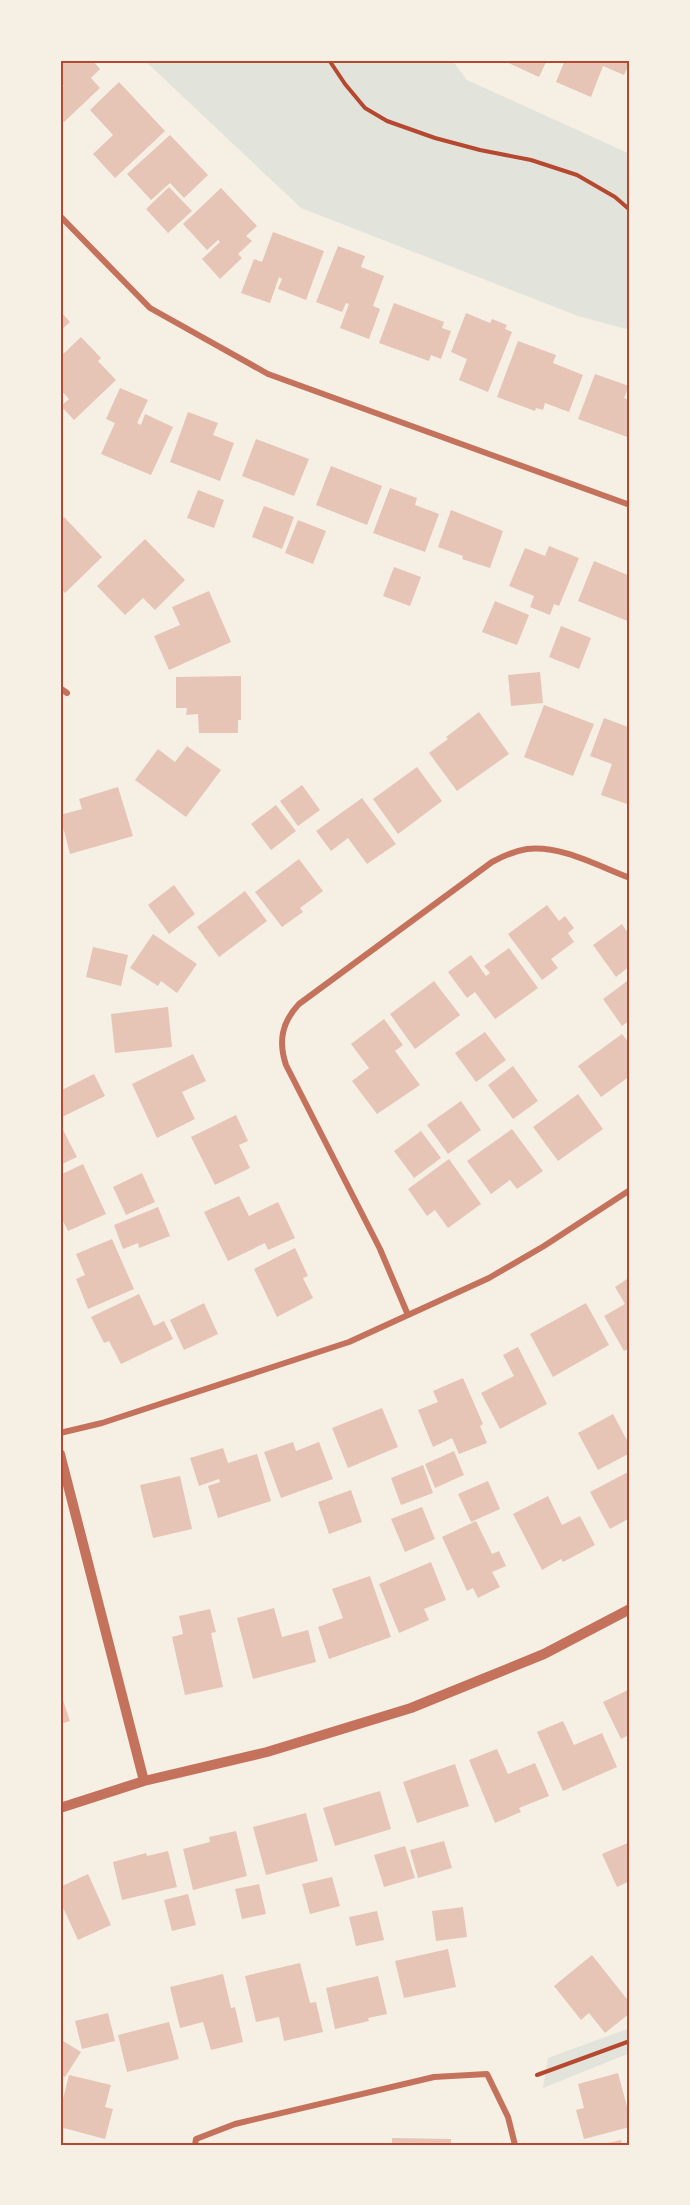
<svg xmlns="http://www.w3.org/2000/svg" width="690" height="2205" viewBox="0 0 690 2205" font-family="'Exo 2',sans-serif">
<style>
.green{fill:#e2e4dc}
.building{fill:#e6c5b7}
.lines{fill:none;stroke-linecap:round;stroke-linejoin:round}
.path{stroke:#b5482f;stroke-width:4}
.minor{stroke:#c5725c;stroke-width:6}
.tertiary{stroke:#c5725c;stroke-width:10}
.neatline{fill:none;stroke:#b5482f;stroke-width:2}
</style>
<rect width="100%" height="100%" fill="#f6efe4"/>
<path class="green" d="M144,60H452L467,80L630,154V330L578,316L301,208Z
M630,2028V2053L543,2088L548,2058Z"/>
<path class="building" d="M60,60H92L100,69L91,78L100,88L64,122L60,117V90L64,86L60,81Z
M502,60H547L539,77Z
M565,60H630V62L624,75L603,66L591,97L556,82Z
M119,82L165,131L115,178L93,154L113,135L90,110Z
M170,135L208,175L184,198L170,183L151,200L127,174Z
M169,187L192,211L168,233L146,209Z
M221,188L257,226L246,236L252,241L238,254L242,258L220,279L202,259L220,242L218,240L207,250L183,224Z
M273,232L324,251L306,300L278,289L282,279L279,277L270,303L241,293L254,259L262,262Z
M338,246L365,256L361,267L384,276L373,306L380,309L369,339L340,328L349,304L346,303L342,312L316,302Z
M394,303L444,322L442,328L451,331L441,359L431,355L429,361L379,343Z
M60,311L70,322L60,331Z
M466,313L490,323L492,319L507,325L505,329L512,332L488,392L459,380L467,359L451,352Z
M81,337L101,358L98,361L116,380L74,420L61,406L69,399L60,389V357Z
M518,341L556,355L553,363L583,375L569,412L545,403L543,410L536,408L535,411L497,397Z
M595,374L629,386L624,398L630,401V438L578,419Z
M120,388L148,400L137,423L141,425L145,414L173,427L151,475L101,454L115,423L106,419Z
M188,412L218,423L213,435L234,443L220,481L170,462Z
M256,439L309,459L294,496L242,476Z
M331,466L382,486L367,525L316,505Z
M390,488L417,498L415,505L439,514L425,552L373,533Z
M198,490L224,500L214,528L187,518Z
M264,506L294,517L282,549L252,537Z
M451,510L503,531L490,568L462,559L463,556L438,547Z
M64,517L102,557L65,593L60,587V521Z
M298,520L326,531L313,564L285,553Z
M145,539L185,580L155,610L143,598L125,615L97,586Z
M549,546L579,558L559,606L554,604L550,615L530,607L534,596L509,586L525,548L545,556Z
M594,561L630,576V622L578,601Z
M394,567L421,577L410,606L383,596Z
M209,591L231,642L169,670L154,636L180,625L172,607Z
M495,601L529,615L517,645L482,632Z
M561,626L591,638L579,669L549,657Z
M540,672L543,703L511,706L508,675Z
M241,676V720H238V733H199L198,714L186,715L187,708H176V677Z
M544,705L594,724L573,776L524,757Z
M479,712L509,754L457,791L429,753L448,739L446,737Z
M604,718L628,727L630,722V805L601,795L612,764L590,756Z
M187,746L221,770L186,817L135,780L158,749L175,762Z
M417,767L442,801L398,834L373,799Z
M302,785L320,810L298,826L280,801Z
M118,787L133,836L70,854L60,815L82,809L79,799Z
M362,798L396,844L367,864L348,838L331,851L316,831Z
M276,805L296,831L271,850L251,824Z
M299,859L323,891L300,908L303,912L282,927L255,892Z
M174,885L195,914L169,934L148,905Z
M245,891L267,921L219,957L197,927Z
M547,905L559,921L565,916L574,928L568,933L574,942L551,959L558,968L542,980L508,934Z
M622,924L630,936V966L616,977L593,945Z
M153,934L197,964L177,993L161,981L158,986L130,968Z
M93,947L128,955L121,986L86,977Z
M509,948L538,988L495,1019L475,992L467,998L448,972L471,955L486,976L490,973L484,966Z
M630,979V1020L622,1026L603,999Z
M434,981L460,1015L415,1049L390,1014Z
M168,1007L172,1047L115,1053L111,1014Z
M384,1019L403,1045L395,1051L420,1085L377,1114L352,1081L369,1068L351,1044Z
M485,1032L506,1060L476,1082L455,1053Z
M622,1034L630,1044V1076L601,1097L578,1066Z
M193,1054L206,1081L182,1092L195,1119L157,1138L132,1084Z
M513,1066L538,1101L513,1119L488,1085Z
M94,1074L105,1096L60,1118V1091Z
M578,1094L603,1129L558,1161L533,1127Z
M461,1101L481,1130L448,1154L427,1125Z
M236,1115L248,1141L239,1145L250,1168L215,1185L191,1137Z
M60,1124L77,1157L60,1165Z
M512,1129L543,1171L517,1189L510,1180L491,1194L467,1161Z
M421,1131L441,1158L414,1178L394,1151Z
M449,1159L481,1204L448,1228L435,1210L427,1216L408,1189Z
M83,1164L106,1214L68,1231L60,1215V1175Z
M142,1173L155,1202L126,1215L113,1187Z
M239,1196L249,1216L278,1202L295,1238L268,1250L265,1243L228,1261L204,1212Z
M158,1207L170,1236L139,1248L138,1243L123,1249L114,1225Z
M112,1239L134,1289L88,1309L76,1279L85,1275L76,1254Z
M295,1248L308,1276L303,1278L313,1298L277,1317L254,1269Z
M630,1277V1348L624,1351L604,1316L625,1304L615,1287Z
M139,1294L154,1326L164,1321L173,1339L121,1364L109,1341L104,1343L91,1317Z
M204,1303L218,1334L184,1350L170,1320Z
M586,1303L609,1345L553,1377L530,1334Z
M518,1347L547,1404L500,1429L481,1393L514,1376L503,1355Z
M463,1378L483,1424L480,1426L487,1443L459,1454L452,1438L433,1447L418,1410L438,1402L433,1391Z
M382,1408L398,1447L348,1468L332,1428Z
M613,1414L630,1446V1453L598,1470L578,1433Z
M293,1442L296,1451L319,1442L333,1479L281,1498L264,1452Z
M223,1448L228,1463L257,1454L271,1501L218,1518L208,1486L220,1482L219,1479L199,1486L190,1458Z
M454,1451L464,1475L435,1488L425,1464Z
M423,1465L433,1493L401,1505L391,1478Z
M630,1471V1518L610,1529L590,1492Z
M180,1476L192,1529L153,1538L140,1485Z
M488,1481L500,1509L471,1522L458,1494Z
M351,1490L362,1522L329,1534L318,1502Z
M548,1496L562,1525L580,1516L595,1545L563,1562L561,1559L542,1570L513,1514Z
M422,1507L435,1539L405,1552L391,1519Z
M476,1521L492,1554L499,1551L506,1566L492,1572L500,1587L478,1598L473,1588L467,1591L442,1537Z
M431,1562L446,1600L424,1609L429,1620L399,1633L379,1584Z
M370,1576L391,1637L329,1659L318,1627L343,1618L332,1589Z
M274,1608L282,1637L308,1630L316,1662L253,1679L237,1618Z
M210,1609L216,1632L211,1633L223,1687L185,1695L172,1637L183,1634L179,1616Z
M630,1689V1734L621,1739L603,1702Z
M60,1691L70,1721L60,1724Z
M563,1721L574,1745L602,1733L617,1767L563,1791L537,1732Z
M497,1749L508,1774L535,1763L549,1796L519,1808L521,1812L495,1823L469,1760Z
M455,1764L469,1806L417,1823L403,1782Z
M380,1791L391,1829L335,1846L323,1808Z
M306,1813L318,1861L266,1875L253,1827Z
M236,1831L247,1876L193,1890L183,1849L210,1842L209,1837Z
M444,1841L452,1868L418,1878L410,1850Z
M630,1842V1881L617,1887L602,1854Z
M405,1846L415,1878L384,1887L374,1855Z
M168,1851L177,1887L122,1900L113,1862L146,1853L147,1856Z
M88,1874L111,1925L78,1940L60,1901V1887Z
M332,1877L340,1906L310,1914L302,1884Z
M259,1884L266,1914L242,1919L235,1889Z
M188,1894L196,1925L172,1931L164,1900Z
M463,1907L467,1937L436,1941L432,1911Z
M377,1911L384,1940L356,1946L349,1917Z
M448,1949L456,1987L404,1998L395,1961Z
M592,1955L630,2003V2013L605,2033L589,2013L581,2020L554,1986Z
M300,1963L310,2003L316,2002L323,2032L284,2041L279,2017L256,2022L245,1976Z
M223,1974L231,2008L235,2007L243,2042L211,2050L203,2022L180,2028L170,1987Z
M378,1976L387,2014L368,2018L369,2021L335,2029L326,1988Z
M108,2013L115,2041L82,2049L75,2021Z
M169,2022L179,2059L127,2072L118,2035Z
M60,2039L81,2052L65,2077L60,2074Z
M618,2073L630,2118V2127L584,2139L576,2110L584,2108L578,2084Z
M69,2075L111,2085L105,2107L113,2109L105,2139L60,2127V2111Z
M392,2138L451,2139V2145H392Z
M621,2140L622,2145H603V2144Z"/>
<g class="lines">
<path class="path" d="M329,60L345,84L365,108L387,121L435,138L480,150L531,160L577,175L615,197L630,210
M537,2075L630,2041"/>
<path class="minor" d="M60,216L150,308L268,374L630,505
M60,688L67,693
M408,1315L380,1249L286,1065C278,1041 282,1022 299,1004L492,862C503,856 514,851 527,849C561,845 598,866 630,878
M60,1433L102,1423L349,1342L489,1278L544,1246L630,1190
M195,2145L196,2139L235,2124L434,2077L487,2074L508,2117L515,2145"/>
<path class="tertiary" d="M60,1454L144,1781
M60,1808L144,1781L267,1752L411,1708L544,1654L630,1609"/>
</g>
<rect width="690" height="2205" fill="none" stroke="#f6efe4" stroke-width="123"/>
<rect x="62" y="62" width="566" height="2082" class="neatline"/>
</svg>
